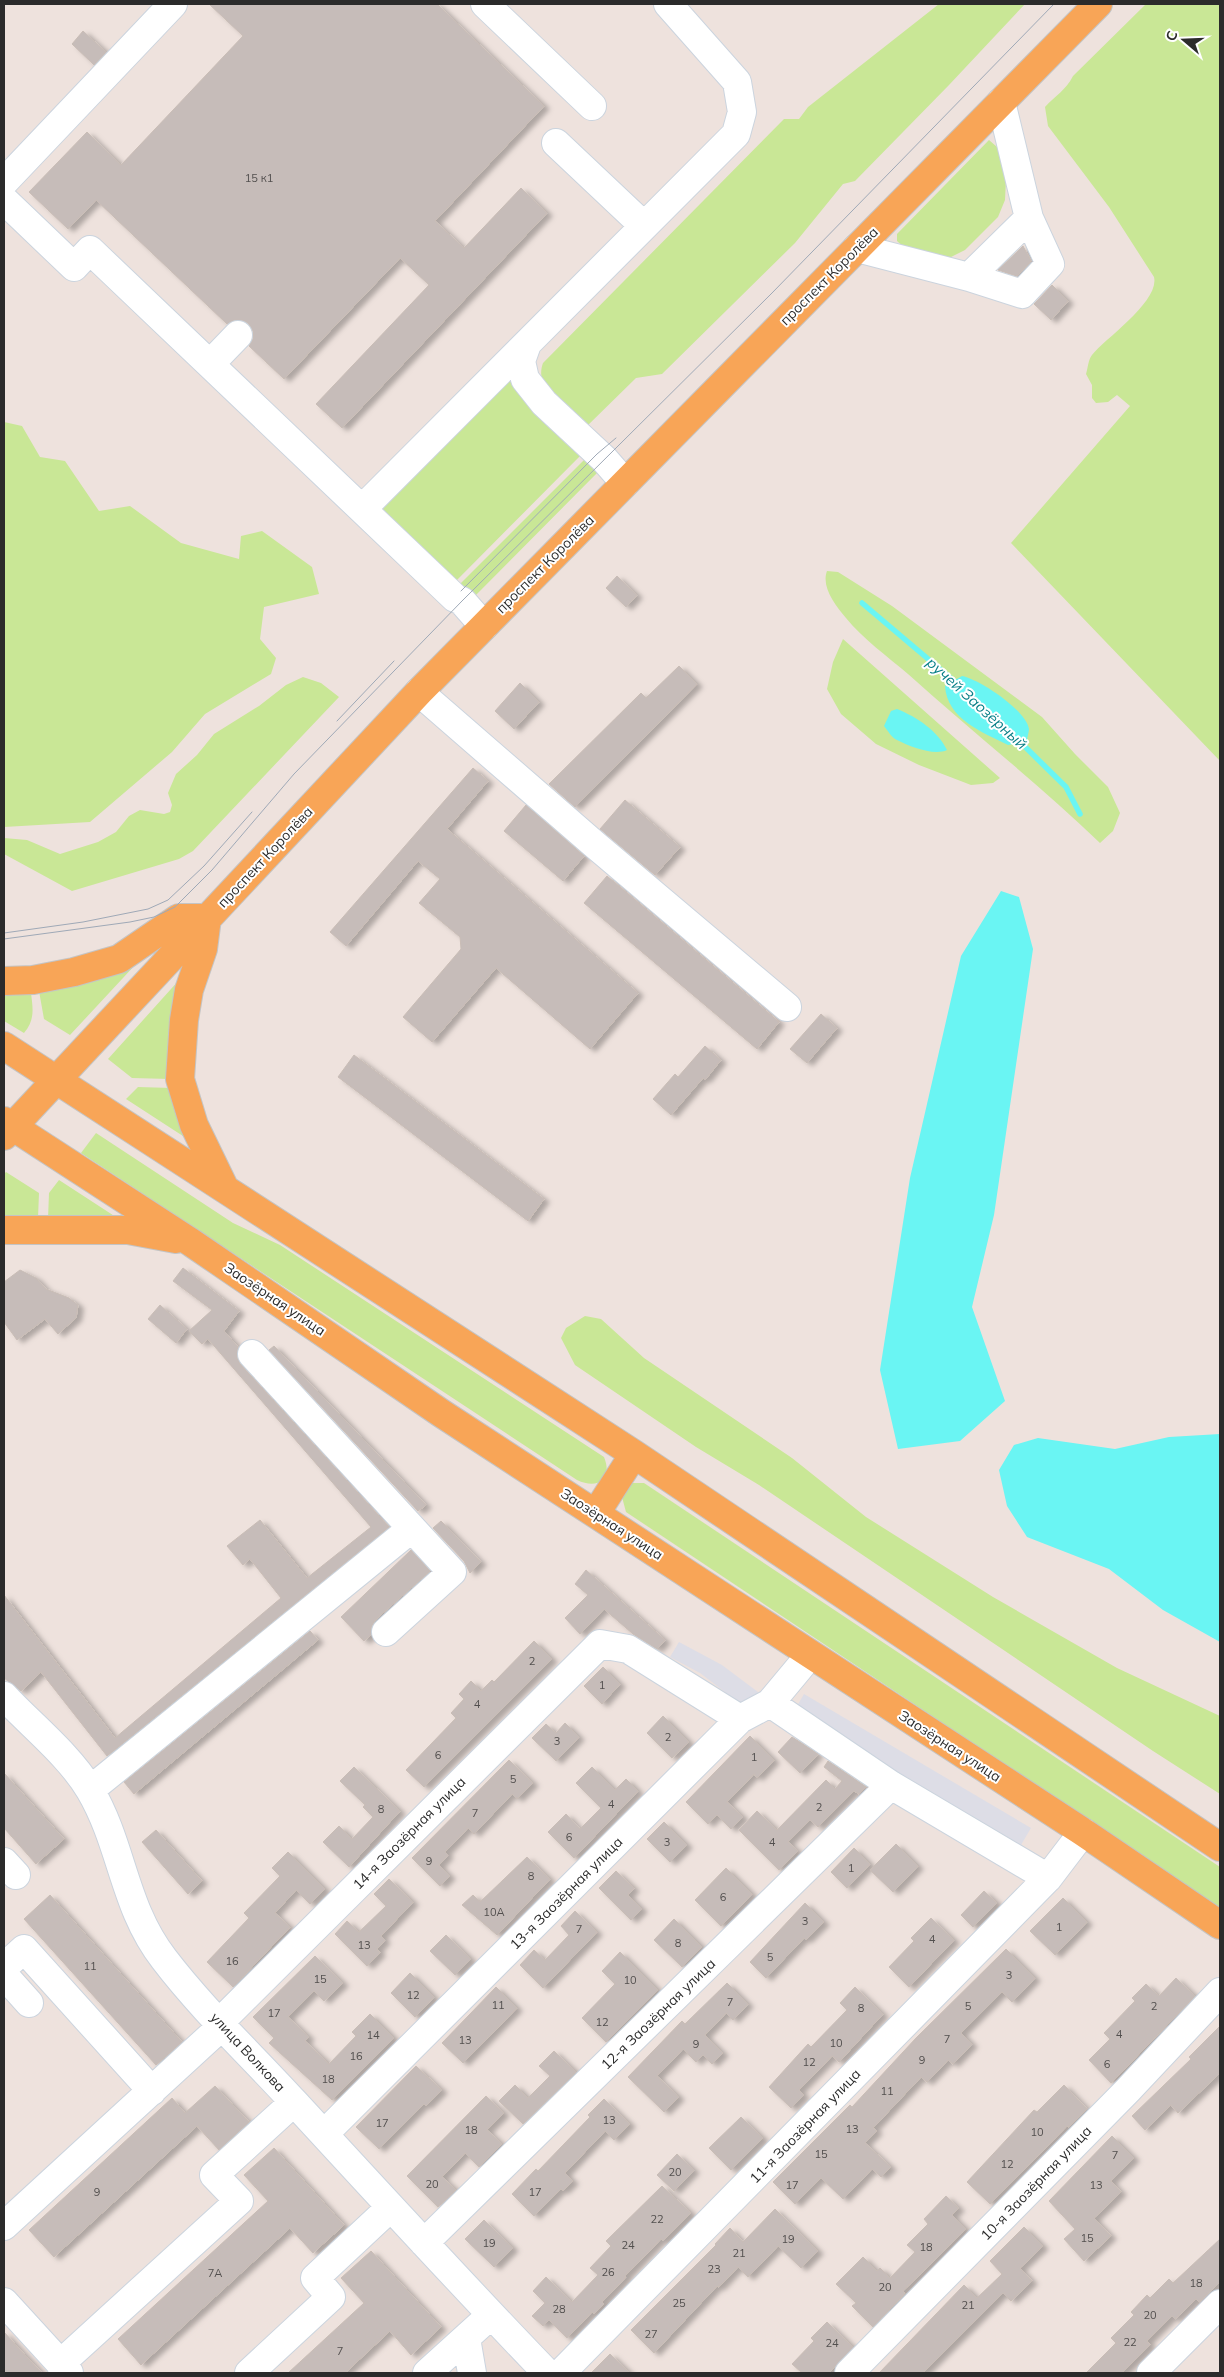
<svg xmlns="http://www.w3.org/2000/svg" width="1224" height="2377" viewBox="0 0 1224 2377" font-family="Mulish,sans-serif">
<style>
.industrial{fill:#dddde6}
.green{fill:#c9e796}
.water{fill:#6af5f3}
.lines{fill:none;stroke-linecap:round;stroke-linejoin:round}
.stream{stroke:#6af5f3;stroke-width:5.5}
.building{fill:#c6bcb9;stroke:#c9bdb6;filter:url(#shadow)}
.minor-casing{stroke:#cbd4de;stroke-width:30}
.major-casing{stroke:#c4c4c4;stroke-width:30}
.minor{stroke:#fff;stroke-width:28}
.major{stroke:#f8a557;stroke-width:28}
.tram{stroke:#9fa9b7;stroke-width:1}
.labels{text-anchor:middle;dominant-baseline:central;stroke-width:4;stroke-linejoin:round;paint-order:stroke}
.number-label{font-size:11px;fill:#524f4e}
.street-label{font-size:14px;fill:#2b2b2b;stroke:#fff}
.water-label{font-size:15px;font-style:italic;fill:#087f87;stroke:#fff}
</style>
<defs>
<filter id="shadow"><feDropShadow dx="5.5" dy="3" stdDeviation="2.5" flood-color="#0004"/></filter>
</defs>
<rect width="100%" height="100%" fill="#eee2dd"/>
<path class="industrial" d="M679,1642L722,1665L758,1692L746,1708L700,1673L670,1657Z
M804,1694L1031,1828L1021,1845L794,1711Z"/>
<path class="green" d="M939,4H1025L949,85L855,181L843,184L795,243L662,374L636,378L584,429C566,412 533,390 543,363L784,119H799L808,107Z
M1146,4H1220V761L1011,543L1130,406L1117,395L1108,402L1096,403L1092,398V385L1086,374C1088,368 1088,360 1092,355C1106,338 1160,301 1154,277L1109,207L1048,126L1045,107C1055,96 1066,90 1073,76Z
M989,140L997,147L1006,179L1005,200L998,217L965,250L951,257L933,258L907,250L897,241V234Z
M505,375L583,453L456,581L377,508Z
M4,422L22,426L40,457L65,461L99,511L130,506L181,543L239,559L241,536L262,531L312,567L319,594L264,607L260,639L276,658L271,674L205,714L172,752L90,822L4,827Z
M586,458L599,471L473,598L460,584Z
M827,571L838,572L892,606L1042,717L1075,754L1108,787L1120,813L1113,831L1100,843C1039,784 971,731 908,674C888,657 862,638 846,618C835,605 821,587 827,571Z
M843,639L1000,778L993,783L971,785L919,765L876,744L841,714L827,689L833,662Z
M303,677L321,683L339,697L193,851L179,859L72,891L4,854V838L27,840L60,854L98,842L116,832L129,816L140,810L164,814L170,812L172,805L168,793L176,774L197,755L214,734L259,706L286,685Z
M136,964L70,1035L44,1019L39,991L122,970Z
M189,969L170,1079L132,1078L108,1059Z
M4,993H31C33,1009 35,1020 24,1033L4,1021Z
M138,1087L172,1088L186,1138L126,1099Z
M96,1133L233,1223L280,1245L604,1457C613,1479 598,1490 577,1480L81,1153Z
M6,1172L39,1193L38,1218H4V1174Z
M59,1180L122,1221L48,1219L49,1193Z
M585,1316L601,1319L644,1358L792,1458L866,1517L993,1597L1117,1668L1220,1716V1794L1153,1751L759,1485L696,1447L575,1365L561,1338L566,1328Z
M632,1483H644L1220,1867V1908L626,1512L622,1497L625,1489Z"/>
<path class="water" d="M962,676C979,679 1026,710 1029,729C1029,732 1027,737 1027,741L1008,745C982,732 947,719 945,686Z
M897,709C917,717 938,731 947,750C934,756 911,747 897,740C892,738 888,731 884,726L891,711Z
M1001,891L1019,897L1033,949L994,1215L972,1307L1005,1401L960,1441L898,1449L880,1370L910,1178L961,956Z
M1220,1434V1642L1163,1610L1109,1569L1027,1537L1007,1506L999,1470L1014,1445L1038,1438L1115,1449L1169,1437Z"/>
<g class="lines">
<path class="stream" d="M862,603L960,686
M1016,738L1066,787L1080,814"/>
</g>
<path class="building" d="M209,4H437L544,106L435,221L464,248L521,188L547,213L342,428L316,404L429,285L400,258L284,379L249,346L253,339V331L248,323L242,320H234L227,324L96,200L68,229L29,192L87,132L121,165L243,36Z
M83,31L106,52L94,65L72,44Z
M1023,246L1031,261L1017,276L998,270Z
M1052,285L1068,301L1051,320L1034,304Z
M617,576L637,595L626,607L606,588Z
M679,666L697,684L575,807L549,784L641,693L646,698Z
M520,683L539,702L514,729L495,711Z
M473,768L488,781L447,829L638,993L590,1049L496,968L432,1042L403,1017L461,949L460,937L419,903L440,879L418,861L346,946L330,932Z
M625,800L680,847L655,875L600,829Z
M526,805L584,856L563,881L504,831Z
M607,876L779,1022L757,1049L584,903Z
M821,1014L837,1028L807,1063L790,1049Z
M705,1046L721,1060L705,1080L703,1078L671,1115L653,1099L675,1074L678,1077Z
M354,1055L544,1199L528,1221L338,1077Z
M183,1268L239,1311L224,1331L238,1347L237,1357L240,1364L389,1527L107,1756L41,1672L21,1691L4,1678V1595L115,1738L281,1598L250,1559L243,1565L227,1546L260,1520L307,1578L371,1527L208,1339L202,1344L189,1331L212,1310L173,1281Z
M20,1270L36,1278L46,1289L69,1298L78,1305L76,1318L58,1334L45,1319L17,1340L4,1322V1282Z
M160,1305L187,1329L176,1343L148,1319Z
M274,1346L426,1505L418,1511L269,1350Z
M441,1521L481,1562L470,1573L464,1561L433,1528Z
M411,1550L430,1571L375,1620L371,1627V1635L364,1641L341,1617Z
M586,1570L665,1640L657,1649L633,1634L604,1609L580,1634L565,1618L588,1595L575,1584Z
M310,1631L318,1640L134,1794L124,1782Z
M534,1641L552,1659L424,1787L406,1770L456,1718L451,1713L464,1699L459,1694L471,1681L481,1691L492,1680L494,1682Z
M603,1667L620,1684L602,1704L584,1686Z
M663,1716L689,1742L672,1758L647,1733Z
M565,1723L579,1737L556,1761L532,1738L546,1724L556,1733Z
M750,1736L774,1760L757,1778L754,1774L727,1802L743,1817L731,1829L717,1815L708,1824L686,1802Z
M792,1737L818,1754L800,1773L778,1752Z
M509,1760L533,1783L517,1799L512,1794L474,1834L468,1828L445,1852L448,1855L439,1865L450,1876L440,1886L412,1858Z
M828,1761L866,1787L859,1794L854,1791L818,1827L810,1820L788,1842L798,1851L779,1870L739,1830L757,1811L777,1830L826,1780L835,1789L842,1781L824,1767Z
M354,1767L400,1811L349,1867L323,1842L339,1826L352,1839L373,1817L363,1807L365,1805L340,1781Z
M592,1767L615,1790L626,1779L638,1791L574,1858L548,1832L566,1814L580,1829L601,1808L576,1783Z
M4,1773L64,1839L36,1864L4,1828Z
M664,1822L687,1845L670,1862L647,1839Z
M156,1830L202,1881L188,1894L142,1842Z
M896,1844L918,1866L893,1892L870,1870Z
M854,1848L870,1864L847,1888L831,1872Z
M288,1852L325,1889L310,1904L296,1890L275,1913L290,1927L233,1987L207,1962L249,1918L244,1913L280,1876L272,1868Z
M527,1857L550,1879L497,1935L462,1905L473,1895L480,1902Z
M726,1868L752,1894L721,1926L695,1900Z
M616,1871L634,1888L628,1895L642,1909L631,1920L599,1888Z
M389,1879L413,1902L381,1936L385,1940L377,1949L380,1953L367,1966L335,1934L347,1921L359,1932L386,1906L374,1894Z
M984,1891L997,1903L973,1927L961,1915Z
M50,1895L182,2042L156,2065L24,1919Z
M1063,1898L1087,1922L1055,1955L1030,1931Z
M805,1903L824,1922L806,1940L804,1938L766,1978L750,1962Z
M575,1911L597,1932L543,1988L520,1965L534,1950L545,1960L569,1935L561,1926Z
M931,1918L954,1940L909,1987L889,1967L914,1941L911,1938Z
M674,1919L702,1947L682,1967L654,1940Z
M446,1935L471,1959L455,1975L430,1951Z
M1006,1949L1035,1978L1012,2002L1002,1992L961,2033L972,2044L953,2064L948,2060L927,2082L921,2077L873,2128L877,2131L865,2143L891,2167L881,2177L872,2169L843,2199L821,2178L795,2204L773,2182L850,2105L852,2107L916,2038Z
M620,1952L658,1990L606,2042L582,2018L615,1984L602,1971Z
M315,1956L343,1983L324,2001L314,1991L288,2017L309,2037L305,2041L329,2064L356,2036L352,2032L370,2014L394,2038L332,2100L269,2043L274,2038L253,2017Z
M410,1973L434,1997L415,2017L391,1993Z
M1176,1978L1195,1996L1111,2083L1089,2060L1110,2039L1104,2033L1135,2001L1132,1998L1146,1984L1159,1996Z
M727,1983L748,2004L733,2020L726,2013L705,2035L723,2053L712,2064L703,2055L696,2062L683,2049L657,2076L679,2097L664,2112L628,2077L682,2021L685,2024Z
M496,1987L517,2008L463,2063L442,2043Z
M855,1987L883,2014L839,2062L832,2056L799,2090L804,2095L791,2108L769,2087L808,2044L811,2047L847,2010L840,2003Z
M1220,2026V2073L1178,2113L1171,2105L1145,2130L1132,2116L1191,2059L1189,2057Z
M554,2051L576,2072L523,2124L499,2101L515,2085L528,2098L550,2076L539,2066Z
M416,2066L442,2090L426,2106L424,2104L379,2149L356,2127Z
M1064,2085L1087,2109L1069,2127L1067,2126L990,2204L967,2182L1034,2110L1037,2112Z
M215,2086L249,2122L219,2150L197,2126L54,2257L29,2230L172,2098L185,2113Z
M486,2096L504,2113L487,2130L502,2144L479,2167L465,2153L442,2177L456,2190L438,2207L407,2176Z
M604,2099L630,2124L614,2140L605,2131L565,2173L573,2181L563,2191L561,2189L534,2216L512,2194L536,2169L538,2171L590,2117L588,2115Z
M741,2117L763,2138L731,2170L709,2148Z
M1112,2136L1134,2158L1111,2181L1121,2192L1094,2218L1111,2236L1084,2261L1064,2239L1075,2229L1049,2201Z
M274,2148L344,2225L313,2253L290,2228L141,2365L118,2339L268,2201L244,2175Z
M677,2154L694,2170L674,2191L657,2175Z
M662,2186L691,2213L663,2241L661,2239L625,2276L626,2277L602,2302L604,2304L594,2314L592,2312L567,2338L549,2320L543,2326L532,2316L545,2303L533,2291L546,2277L572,2302L598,2275L590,2268L611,2246L606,2241Z
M946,2196L959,2208L952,2215L966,2229L903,2291L905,2293L873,2327L852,2306L856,2303L836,2284L863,2257L877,2271L880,2268L890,2278L915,2252L907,2245L928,2224L924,2219Z
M775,2209L818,2251L801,2268L778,2246L748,2277L738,2267L719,2287L717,2286L654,2353L631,2330L716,2245L715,2244L730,2228L743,2242Z
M484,2220L513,2248L494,2267L465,2239Z
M1024,2227L1043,2246L1020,2268L1032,2281L1011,2301L1003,2293L923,2373H879L964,2285L977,2298L1002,2274L990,2261Z
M1220,2239V2282L1199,2302L1196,2299L1175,2319L1172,2316L1147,2341L1150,2345L1122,2373H1086L1116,2343L1111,2338L1134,2315L1131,2312L1147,2295L1150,2298L1169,2279L1173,2283Z
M371,2251L441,2327L411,2355L390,2331L345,2373H288L364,2303L341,2278Z
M827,2322L853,2347L829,2373H802L792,2364L814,2341L811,2338Z
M4,2332L24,2354L42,2373H4Z
M610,2354L630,2373H591Z"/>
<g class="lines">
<defs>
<path id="minor" d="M485,4L592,106
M556,143L644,226
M4,182L173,4
M4,200L74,267L90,250L455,598L462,601L484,626
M857,248L969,277L1029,218L1001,102
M969,277L1022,294L1050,264L1029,218
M527,344L521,361L525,379L544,403L604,459L625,483
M210,364L238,335
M362,509L736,134L742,112L737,82L668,4
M419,692L594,844L787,1007
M252,1354L452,1572L386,1632
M4,1696C32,1726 69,1755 90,1790C123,1846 123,1906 164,1959C203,2010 251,2055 294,2102C378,2193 461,2284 547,2373
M770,1703L891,1785L1048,1878
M90,1790L411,1529
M4,1862L16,1875
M4,1967L24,1949L152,2091
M4,1975L29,2003
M219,2023L600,1644L628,1649L740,1719
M324,2134L740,1719L770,1703L810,1655
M4,2226L222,2026
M424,2243L891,1785
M4,2302L69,2373
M466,2338L472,2373
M60,2364L239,2201L214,2175L294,2102
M249,2373L331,2297L315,2278L391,2207
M427,2373L491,2315
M561,2373L1048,1878L1083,1832
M849,2373L1128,2090L1220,1992
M1151,2373L1220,2304"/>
<path id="major" d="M207,918L203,949L189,990L184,1020L180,1079L194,1125L225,1189
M4,981L33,980L74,972L119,959L179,918H207
M4,1046L634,1454L1220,1847
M4,1121L192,1243L441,1413L1083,1832L1220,1925
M4,1136L419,692L1098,4
M4,1230H128L176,1239
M596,1513L634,1454"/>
</defs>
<use href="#minor" class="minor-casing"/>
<use href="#major" class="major-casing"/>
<use href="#minor" class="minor"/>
<use href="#major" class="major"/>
<path class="tram" d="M461,591L597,454L616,438
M337,721L394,661
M4,933L83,922L148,909L168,900L204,866L252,812
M4,939L130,922L154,917L175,907L212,870L294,774L462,601L772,293L1054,4"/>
</g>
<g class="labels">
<g class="number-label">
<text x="259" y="178">15 к1</text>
<text x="532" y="1661">2</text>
<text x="602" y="1685">1</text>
<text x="477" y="1704">4</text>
<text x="668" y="1737">2</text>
<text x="557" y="1741">3</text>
<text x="438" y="1755">6</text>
<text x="754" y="1757">1</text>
<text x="513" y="1779">5</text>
<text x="611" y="1804">4</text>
<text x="819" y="1807">2</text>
<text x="381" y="1809">8</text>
<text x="475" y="1813">7</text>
<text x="569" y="1837">6</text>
<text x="667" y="1842">3</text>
<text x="772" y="1842">4</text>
<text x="429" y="1861">9</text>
<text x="851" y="1868">1</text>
<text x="531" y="1876">8</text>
<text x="723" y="1897">6</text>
<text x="494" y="1912">10А</text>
<text x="805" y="1921">3</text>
<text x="1059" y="1927">1</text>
<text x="579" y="1929">7</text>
<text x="932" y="1939">4</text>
<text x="678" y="1943">8</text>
<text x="364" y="1945">13</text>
<text x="770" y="1957">5</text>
<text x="232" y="1961">16</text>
<text x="90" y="1966">11</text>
<text x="1009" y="1975">3</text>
<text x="320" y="1979">15</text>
<text x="630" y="1980">10</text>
<text x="413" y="1995">12</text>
<text x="730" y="2002">7</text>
<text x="498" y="2005">11</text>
<text x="968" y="2006">5</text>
<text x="1154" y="2006">2</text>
<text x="861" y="2008">8</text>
<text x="274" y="2013">17</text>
<text x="602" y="2022">12</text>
<text x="1119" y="2034">4</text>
<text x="373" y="2035">14</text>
<text x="947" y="2039">7</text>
<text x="465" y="2040">13</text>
<text x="836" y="2043">10</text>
<text x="696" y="2044">9</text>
<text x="356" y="2056">16</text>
<text x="922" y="2060">9</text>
<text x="809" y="2062">12</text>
<text x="1107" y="2064">6</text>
<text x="328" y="2079">18</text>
<text x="887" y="2091">11</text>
<text x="609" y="2120">13</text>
<text x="382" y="2123">17</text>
<text x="852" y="2129">13</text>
<text x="471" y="2130">18</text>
<text x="1037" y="2132">10</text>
<text x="821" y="2154">15</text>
<text x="1115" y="2155">7</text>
<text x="1007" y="2164">12</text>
<text x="675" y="2172">20</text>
<text x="432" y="2184">20</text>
<text x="792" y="2185">17</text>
<text x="1096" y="2185">13</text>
<text x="97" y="2192">9</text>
<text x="535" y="2192">17</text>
<text x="657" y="2219">22</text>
<text x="1087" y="2238">15</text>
<text x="788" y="2239">19</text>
<text x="489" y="2243">19</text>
<text x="628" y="2245">24</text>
<text x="926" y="2247">18</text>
<text x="739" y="2253">21</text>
<text x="714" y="2269">23</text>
<text x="608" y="2272">26</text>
<text x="215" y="2273">7А</text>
<text x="1196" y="2283">18</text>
<text x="885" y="2287">20</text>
<text x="679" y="2303">25</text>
<text x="968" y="2305">21</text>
<text x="559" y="2309">28</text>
<text x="1150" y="2315">20</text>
<text x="651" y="2334">27</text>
<text x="1130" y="2342">22</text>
<text x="832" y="2343">24</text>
<text x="340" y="2351">7</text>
</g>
<g class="street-label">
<text transform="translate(829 276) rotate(-45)">проспект Королёва</text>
<text transform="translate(545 564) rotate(-45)">проспект Королёва</text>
<text transform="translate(265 857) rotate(-47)">проспект Королёва</text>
<text transform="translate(275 1299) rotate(34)">Заозёрная улица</text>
<text transform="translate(612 1524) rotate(33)">Заозёрная улица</text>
<text transform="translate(950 1746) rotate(33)">Заозёрная улица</text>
<text transform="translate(409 1833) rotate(-45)">14-я Заозёрная улица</text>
<text transform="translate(566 1893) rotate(-45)">13-я Заозёрная улица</text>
<text transform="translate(658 2014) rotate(-44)">12-я Заозёрная улица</text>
<text transform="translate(248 2052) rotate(47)">улица Волкова</text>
<text transform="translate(805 2126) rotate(-46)">11-я Заозёрная улица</text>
<text transform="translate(1036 2183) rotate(-46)">10-я Заозёрная улица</text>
</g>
<g class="water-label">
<text transform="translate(977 703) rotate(42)">ручей Заозёрный</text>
</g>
</g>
<rect width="1224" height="2377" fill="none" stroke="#2b2b2b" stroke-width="10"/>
<g transform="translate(1184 40) rotate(289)" stroke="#ffffff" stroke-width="4" paint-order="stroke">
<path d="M0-4L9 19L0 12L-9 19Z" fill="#2b2b2b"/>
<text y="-8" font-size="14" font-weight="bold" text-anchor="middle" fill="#2b2b2b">С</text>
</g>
</svg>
